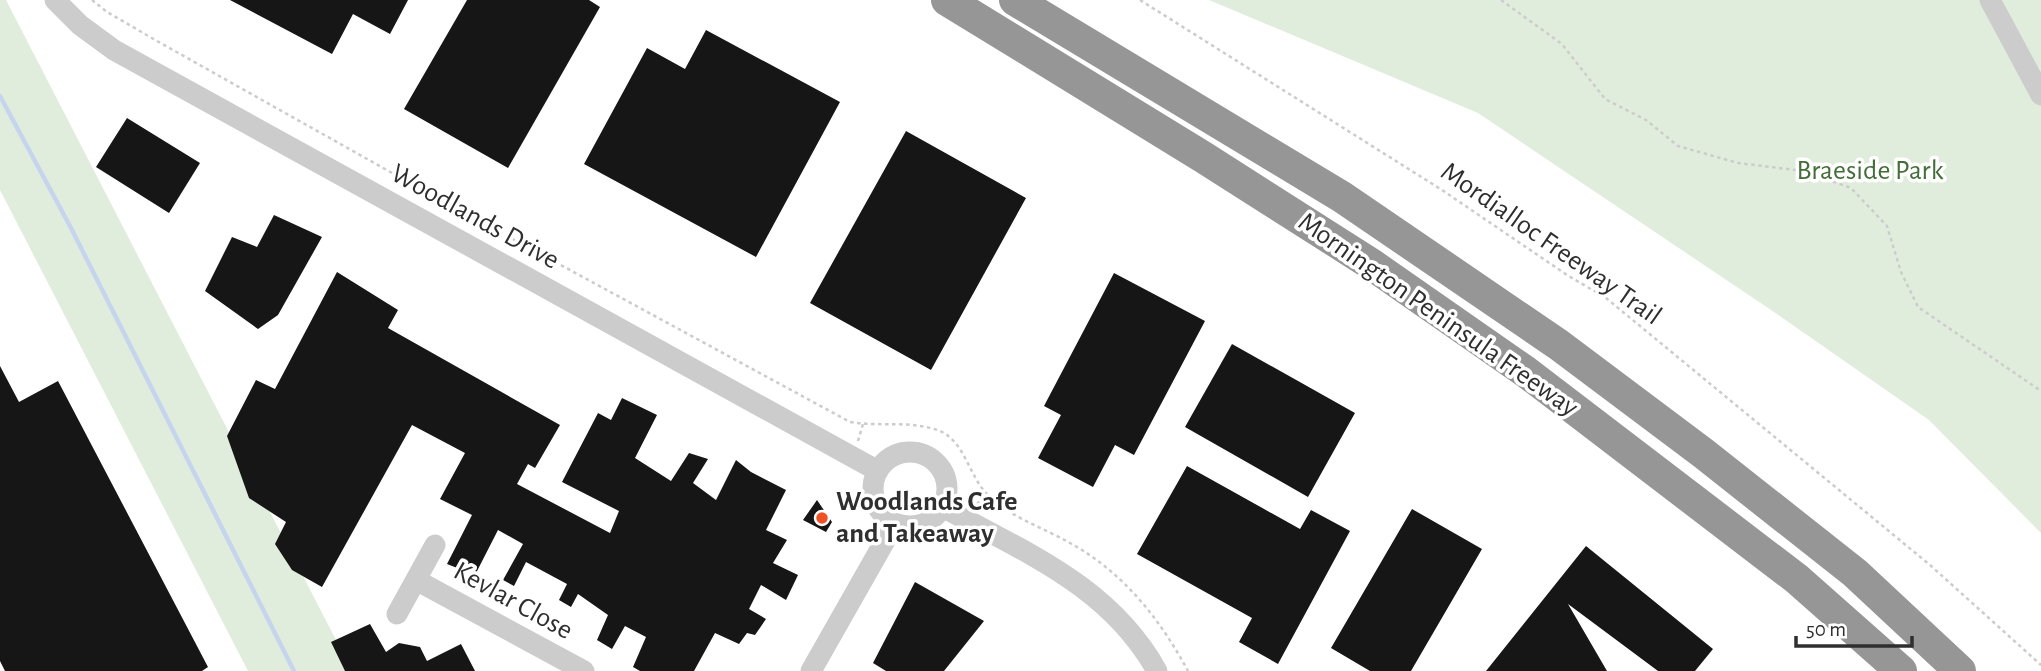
<svg xmlns="http://www.w3.org/2000/svg" width="2041" height="671" viewBox="0 0 2041 671" font-family="'Alegreya Sans',sans-serif">
<style>
.green{fill:#e1eddc}
.lines{fill:none;stroke-linecap:round;stroke-linejoin:round}
.stream{stroke:#c7d4ee;stroke-width:4.5}
.building{fill:#161616}
.path{stroke:#ccc;stroke-width:2.5;stroke-dasharray:3.5 3.5;stroke-linecap:butt}
.minor{stroke:#ccc;stroke-width:21}
.highway{stroke:#969696;stroke-width:32}
.poi-dot{fill:#f05227;stroke:#fff;stroke-width:2.5}
.labels{text-anchor:middle;dominant-baseline:central;stroke-width:7;stroke-linejoin:round;paint-order:stroke}
.park-label{font-size:28px;fill:#436e39;stroke:#fff}
.street-label{font-size:28px;fill:#2f2f2f;stroke:#fff}
.poi-label{font-size:28px;font-weight:bold;fill:#2f2f2f;stroke:#fff;text-anchor:start}
</style>
<rect width="100%" height="100%" fill="#fff"/>
<path class="green" d="M0,0H6L352,671H248L0,190Z
M1209,0H2041V533L1929,420L1774,312L1478,113Z"/>
<g class="lines">
<path class="stream" d="M0,96L71,228L294,671"/>
</g>
<path class="building" d="M230,0H408L390,34L353,14L332,54Z
M467,0H589L600,7L508,168L404,109Z
M706,30L840,102L756,257L584,164L647,48L685,69Z
M127,118L200,163L169,213L96,167Z
M906,131L1026,198L931,370L810,303Z
M274,215L322,237L278,315L258,329L205,291L232,237L257,247Z
M337,272L398,310L388,328L560,425L535,468L528,464L517,484L610,533L619,511L562,482L598,413L611,420L622,398L657,415L635,458L671,481L689,453L708,459L693,483L716,500L736,460L751,472L786,490L766,530L787,540L773,563L798,575L786,600L761,585L749,609L766,619L755,635L747,633L739,644L715,633L694,671H640L633,667L646,637L625,626L612,649L597,640L608,615L578,594L571,607L559,600L567,584L526,562L514,586L503,580L523,544L498,530L475,575L447,564L472,515L440,499L465,453L412,425L322,587L292,570L275,544L286,522L249,498L227,436L256,380L275,389Z
M1114,273L1205,321L1134,455L1115,445L1093,487L1038,458L1061,415L1044,406Z
M1232,344L1355,413L1308,497L1185,427Z
M0,366L19,402L58,381L208,667L202,671H5L0,661Z
M1187,466L1300,529L1311,510L1350,531L1278,664L1239,642L1252,618L1137,554Z
M817,500L832,522L826,532L803,520Z
M1412,509L1482,549L1411,671H1370L1331,648Z
M1586,546L1713,649L1695,671H1658L1568,604L1607,671H1486Z
M915,582L984,621L944,671H886L873,663Z
M370,624L386,652L399,643L420,647L427,661L461,644L475,671H345L331,642Z"/>
<g class="lines">
<path class="path" d="M92,0L107,12L157,41L417,187L850,422C879,427 912,420 940,431C965,442 969,476 987,494C1009,517 1044,528 1070,543C1123,572 1160,619 1188,671
M1140,0L1442,190L1567,275L1606,298L1930,565L2041,665
M1501,0L1562,44L1605,99L1646,120L1678,146L1738,163L1804,171L1851,188L1887,226L1901,272L1918,307L2041,391
M858,441L863,424
M977,504L987,494"/>
<path class="minor" d="M55,0L80,25L114,50L878,471
M1990,0L2041,95
M873 489a37 37 0 1 1 74 0a37 37 0 1 1-74 0Z
M943,507C1025,553 1109,585 1157,671
M416,580L584,671
M397,614L435,545
M811,671L895,523"/>
<path class="highway" d="M947,0L1203,157L1371,264L1526,372L1797,579L1901,671
M1015,0L1342,197L1559,345L1703,453L1855,573L1960,671"/>
</g>
<circle class="poi-dot" cx="822" cy="518" r="7"/>
<g class="labels">
<g class="park-label">
<text x="1870" y="171">Braeside Park</text>
</g>
<g class="street-label">
<text transform="translate(475 217) rotate(29)">Woodlands Drive</text>
<text transform="translate(1551 244) rotate(35)">Mordialloc Freeway Trail</text>
<text transform="translate(1438 315) rotate(35)">Mornington Peninsula Freeway</text>
<text transform="translate(513 601) rotate(29)">Kevlar Close</text>
</g>
<g class="poi-label">
<text x="836" y="502">Woodlands Cafe<tspan x="836" dy="32">and Takeaway</tspan></text>
</g>
</g>
<path d="M1796 636v10h116v-10" fill="none" stroke="#2f2f2f" stroke-width="3.5"/>
<text x="1806" y="636" font-size="21" fill="#2f2f2f" stroke="#ffffff" stroke-width="5" paint-order="stroke">50 m</text>
</svg>
